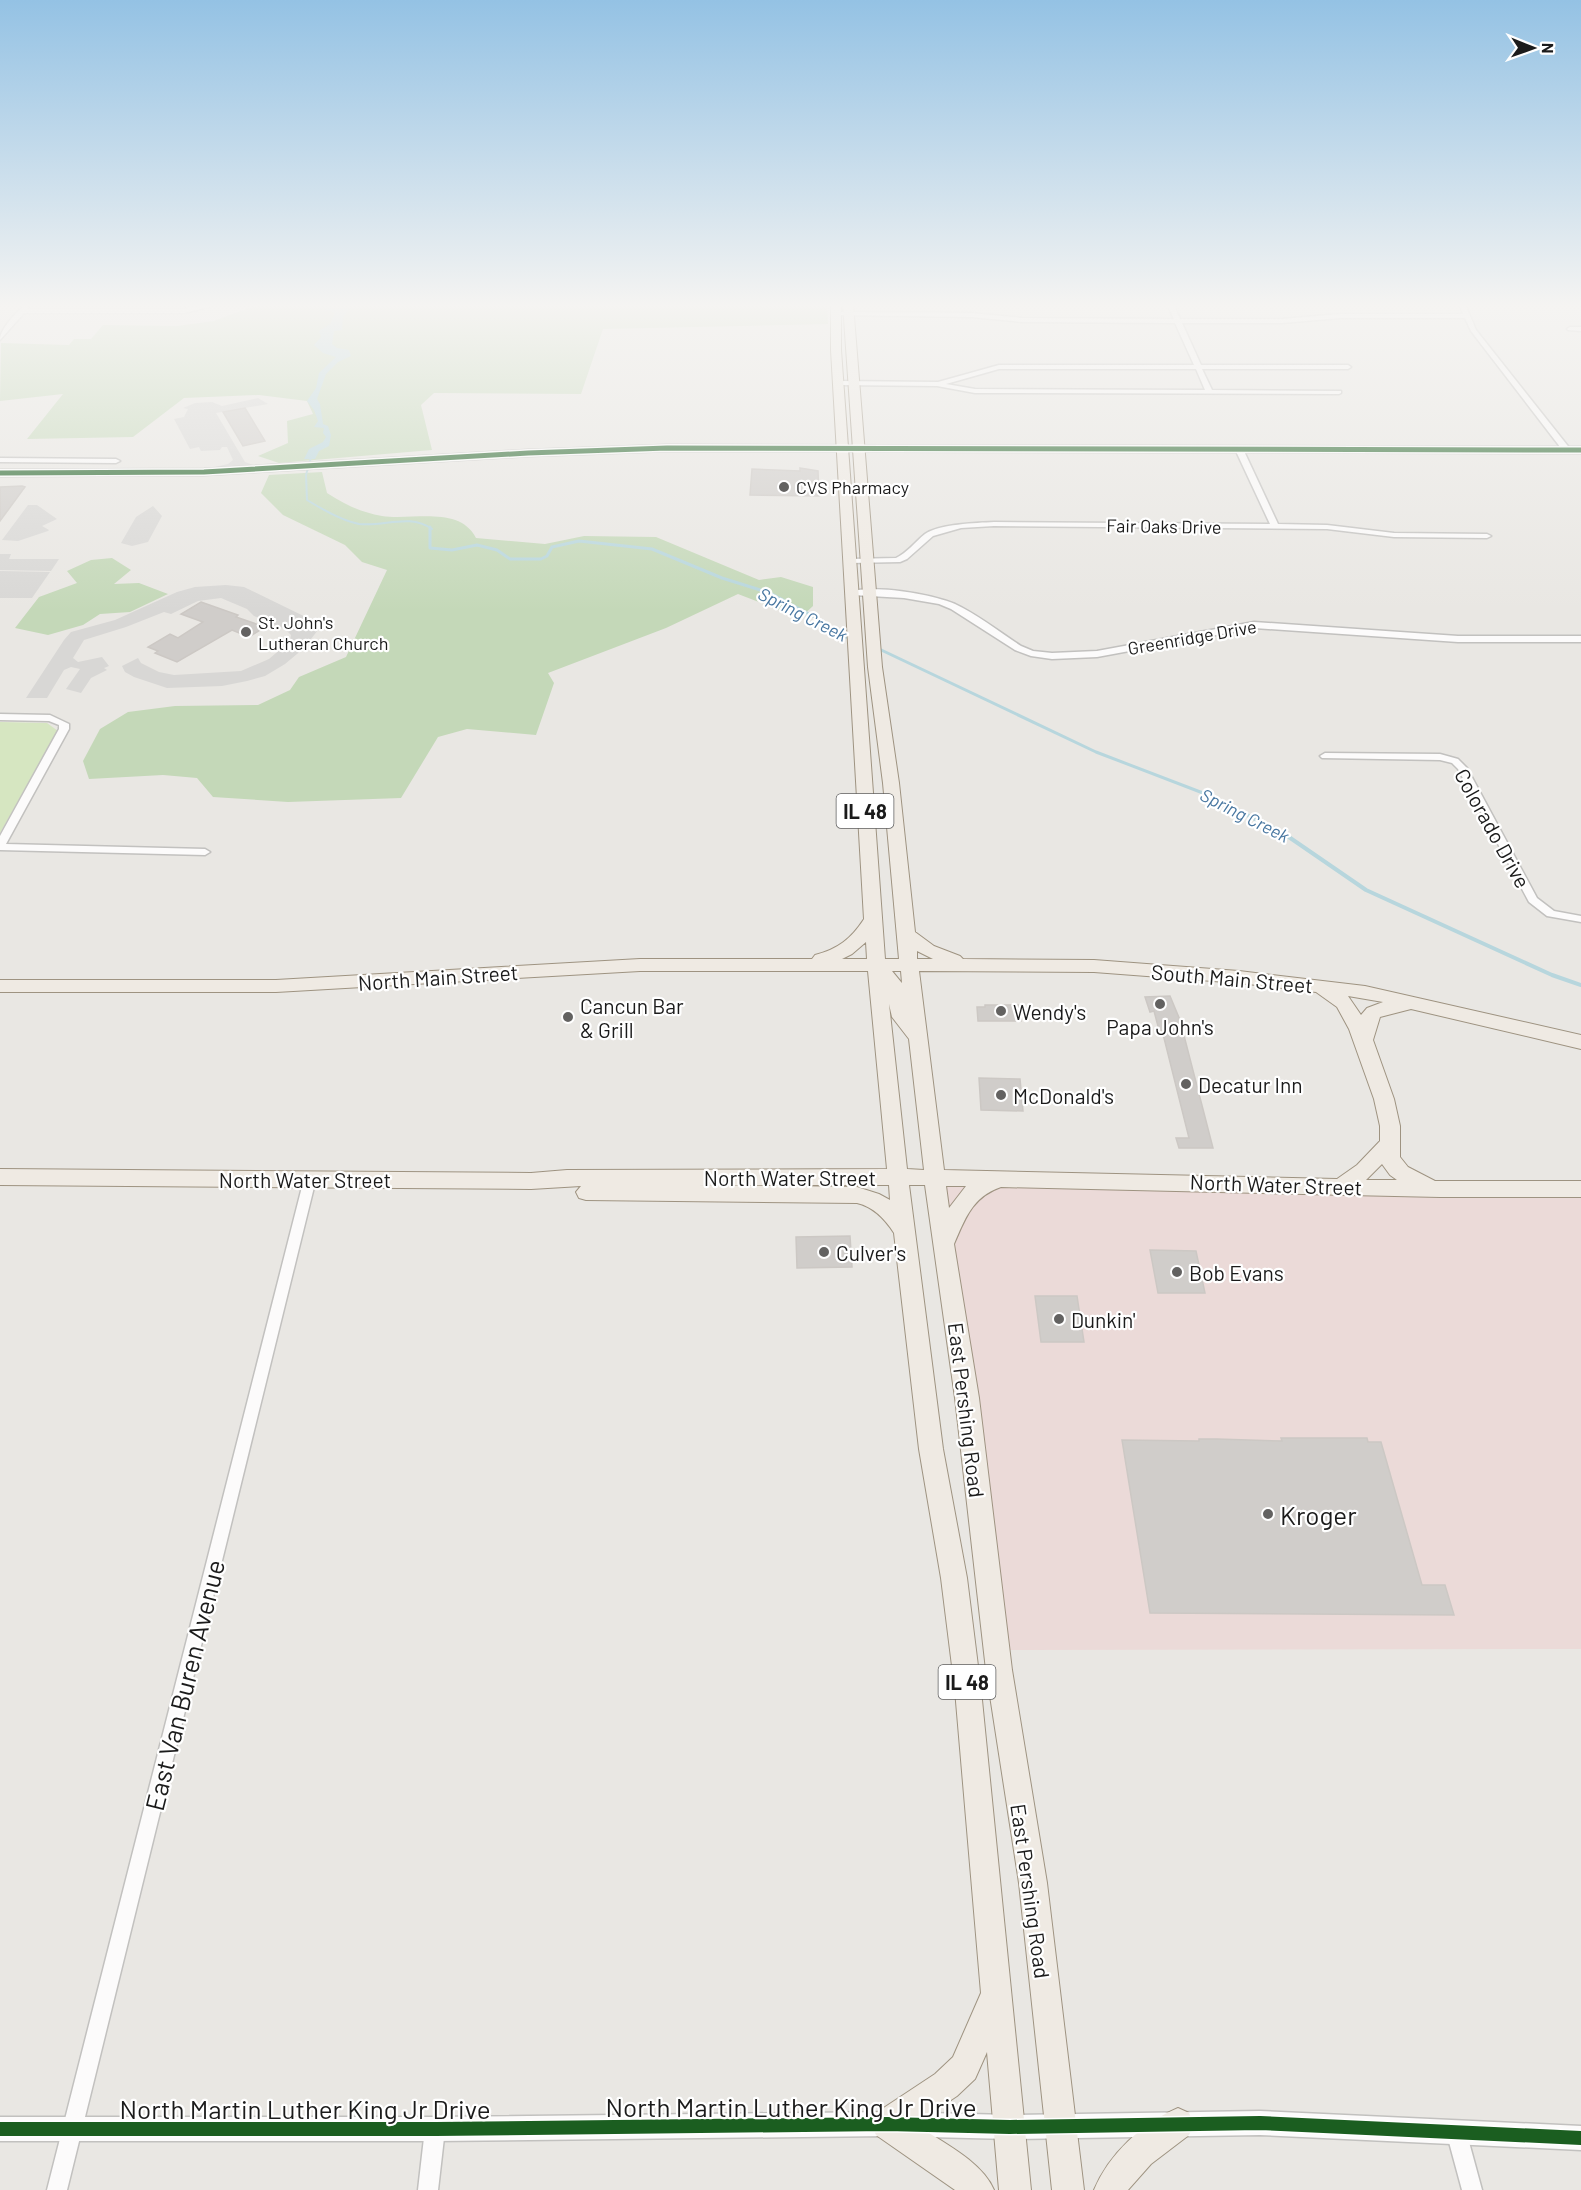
<svg xmlns="http://www.w3.org/2000/svg" width="1581" height="2190" viewBox="0 0 1581 2190" font-family="Barlow,sans-serif">
<style>
.residential{fill:#d8d7d5}
.commercial{fill:#ebdad8}
.grass{fill:#d6e6c1}
.forest{fill:#c4d8b8}
.water{fill:#b7d6dd}
.lines{fill:none;stroke-linecap:round;stroke-linejoin:round}
.stream-far2{stroke:#b7d6dd;stroke-width:2}
.stream-far1{stroke:#b7d6dd;stroke-width:3}
.stream{stroke:#b7d6dd;stroke-width:4}
.building{fill:#d0cdca;stroke:#ccc8c4;stroke-width:1.5}
.minor-casing{stroke:#c2c1bf;stroke-width:3}
.tertiary-casing{stroke:#c2c1bf;stroke-width:3}
.primary-casing{stroke:#9e9381;stroke-width:2}
.minor{fill:#fcfbfb;fill-rule:evenodd}
.tertiary{fill:#fcfbfb;fill-rule:evenodd}
.primary{fill:#efeae3;fill-rule:evenodd}
.cycleway-far1-casing{stroke:#fff;stroke-width:8}
.cycleway-casing{stroke:#fff;stroke-width:17}
.cycleway-far1{stroke:#1b5e20;stroke-width:5}
.cycleway{stroke:#1b5e20;stroke-width:14}
.poi-dot{fill:#636261;stroke:#fff;stroke-width:2}
.labels{text-anchor:middle;dominant-baseline:central;stroke-width:4.5;stroke-linejoin:round;paint-order:stroke}
.far-poi-label{font-size:18px;fill:#1b1b1b;stroke:#fff;text-anchor:start}
.far-street-label{font-size:18px;fill:#1b1b1b;stroke:#fff}
.far-water-label{font-size:18px;font-style:italic;fill:#4776a0;stroke:#fff}
.shield{fill:#fff;stroke:#5f5f5f;stroke-width:1.5}
.shield-label{font-size:20px;font-weight:bold;fill:#1b1b1b}
.street-label{font-size:21px;fill:#1b1b1b;stroke:#fff}
.poi-label{font-size:21px;fill:#1b1b1b;stroke:#fff;text-anchor:start}
.near-poi-label{font-size:26px;fill:#1b1b1b;stroke:#fff;text-anchor:start}
.near-street-label{font-size:26px;fill:#1b1b1b;stroke:#fff}
</style>
<rect width="100%" height="100%" fill="#e9e7e3"/>
<path class="residential" d="M258,398L268,404L216,413L245,462L253,465L215,467L228,464L233,460L227,447H222L220,450L201,451L199,447L190,449L174,419L184,417L188,409L183,408L195,403L212,402L222,406Z
M28,505H37L57,519L42,526L49,530L48,531L18,541L2,540Z
M153,506L162,516L148,542L132,546L121,543L136,517Z
M0,554H11L9,559H59L51,571L0,570Z
M0,571L50,572L32,598H0Z
M226,585L244,587L322,625L303,649L285,664L265,676L247,681L222,686L167,688L134,677L125,672L122,666L138,658L141,663L159,672L174,675L241,671L269,659L290,641L291,635L285,629L254,616L247,609L228,601L221,598L198,601L171,614L164,612L126,627L84,640L73,658L78,662L102,657L109,666L104,668L107,670L91,678L81,693L66,689L80,669L71,667L64,670L47,698H26L64,640L71,632L115,620L177,592L195,587Z"/>
<path class="commercial" d="M943,1183L1581,1194V1649L1005,1650Z"/>
<path class="grass" d="M0,722L47,723L58,731L0,833Z"/>
<path class="forest" d="M259,304H827L828,324L603,329L581,394L434,393L421,405L432,450L279,463L258,456L288,443L287,421L313,414L307,401L259,395L184,398L133,437L27,439L63,394L0,401L1,343L69,345L74,339H91L103,325L177,326L214,321Z
M322,472L327,493C346,505 360,512 382,516C411,521 459,505 476,538L545,544L584,536L656,537L759,580L781,577L813,587V606L800,618L738,594L666,628L548,673L554,683L536,735L467,729L438,737L401,798L288,802L213,797L197,778L163,775L89,779L83,761L100,729L128,712L175,706L258,705L290,690L299,677L346,657L387,570L362,562L345,545L283,515L261,493L269,475Z
M112,558L131,570L114,584L139,583L168,594L130,612L100,614L83,625L48,635L15,628L39,597L77,583L67,571L91,560Z"/>
<path class="water" d="M329,304H347L350,307L343,317L342,330L334,331L332,344L337,348L349,350L351,356L338,362L326,374L317,399L320,404L323,424L328,426L331,435L329,446L319,451L315,459H304L309,449L323,442L326,437L323,433L324,428L314,427L318,421L314,410L307,401L316,388L319,373L336,357L323,353L314,345L321,337L319,331L330,324L335,313L324,309Z"/>
<g class="lines">
<path class="stream-far2" d="M312,454L306,475L307,500L312,503C327,512 343,521 359,524C385,527 409,513 432,529"/>
<path class="stream-far1" d="M430,527V548L452,550L477,545L497,550L510,559H541L547,556L552,547L579,541L652,549L722,578L770,593L822,621L838,635L850,638
M877,648L1096,752L1203,793L1240,811"/>
<path class="stream" d="M1237,810L1283,833L1366,890L1552,975L1581,985"/>
</g>
<path class="building" d="M245,408L265,441L243,446L223,412Z
M800,468L818,471L819,496L750,495L752,469L800,471Z
M22,486L25,487L0,521V487Z
M201,602L238,615L236,617L265,627L249,637L232,630L177,662L155,653L158,651L148,647L170,634L178,638L203,622L181,614Z
M1170,996L1180,1020L1213,1148H1179L1176,1138H1189L1162,1030H1159L1154,1011L1150,1012L1145,997Z
M985,1005H1019L1021,1021H978L977,1007H985Z
M979,1078L1020,1079L1023,1111L981,1110Z
M850,1236L852,1267L797,1268L796,1237Z
M1150,1250L1196,1251L1205,1293H1158Z
M1035,1296H1077L1084,1342H1041Z
M1281,1438H1367L1368,1442H1381L1422,1585H1445L1454,1615L1150,1613L1122,1440L1199,1441V1439H1217L1282,1441Z"/>
<g class="lines">
<defs>
<path id="minor" d="M207,304H221L184,313H24L0,340C0,329 17,311 26,305L29,307L28,309H184Z
M1167,304H1173L1180,319H1282L1340,314H1463L1459,304H1465L1476,330L1571,450L1564,452L1471,331L1465,318H1340L1282,323H1182L1201,365H1348L1351,367L1348,369H1202L1212,390L1341,391V393L1339,394L975,393L937,386L838,385L835,383L838,381L938,382L999,365H1194L1175,323L1022,322L971,317L835,315V313L837,312L971,313L1022,318L1174,319ZM999,369H1196L1205,390L975,389L946,384Z
M1570,327H1581V331L1568,330L1567,329Z
M1236,447L1243,449L1278,524L1327,525L1394,533L1487,534L1491,536L1487,538L1394,537L1327,529L994,526L961,528L933,536L907,559L900,562L850,563L846,561L850,559L896,558C907,553 915,542 925,534C939,524 976,523 994,522L1270,524L1235,449Z
M0,458L116,459L120,461L116,463L0,462Z
M850,591C880,586 927,593 955,604C977,614 1001,633 1021,646L1033,651L1052,653L1097,651L1254,622L1458,636H1581V642H1458L1254,628L1097,657L1052,659L1031,656L1015,650L951,609L939,604L904,598L853,595L849,593Z
M0,714L50,715L69,724V729L6,844L205,849L210,852L205,855L0,850V836L59,729V725L49,721L0,720Z
M1325,753L1440,754L1458,759L1467,768L1537,898L1554,911L1581,916V922L1547,916L1529,902L1458,769L1452,763L1440,760L1322,758L1320,756Z
M310,1174L314,1176L316,1179L67,2190H47L304,1179L306,1176Z
M435,2119L442,2122L445,2129L438,2190H418L425,2129L428,2122Z
M1456,2121L1463,2124L1466,2131L1482,2190H1462L1446,2131L1449,2124Z"/>
<path id="tertiary" d="M667,445L1581,447V453L667,451L528,456L204,475L0,476V470L204,469L528,450Z
M1260,2111L1581,2126V2150L1260,2135L1010,2139L887,2136L435,2141H0V2117H435L887,2112L1010,2115Z"/>
<path id="primary" d="M831,304H841V350L885,959H899L883,783L868,667L843,304H853L882,667L899,783L915,932L934,946L960,956L963,959L1094,960L1239,971L1365,986L1581,1035V1049L1411,1009L1380,1017L1373,1040L1394,1099L1400,1126V1157L1408,1167L1435,1181H1581V1197H1440L1001,1187C972,1197 965,1219 954,1244L979,1398L1012,1670L1047,1883L1084,2190H1052L1019,1883L986,1670L955,1398L925,1185H909L943,1449L967,1578L981,1690L1031,2190H999L987,2052L975,2079L957,2096L915,2124C940,2141 982,2161 994,2190H955L876,2135L871,2124L876,2113L935,2074L953,2057L981,1993L955,1690L941,1578L919,1449L894,1233C885,1219 874,1207 857,1203L586,1200L579,1198L576,1192L581,1186L531,1189L0,1185V1169L531,1173L567,1170L887,1169L868,971H640L276,992H0V980H276L640,959H812L815,955C838,949 851,939 864,919L831,350ZM866,942L867,959H842L852,954ZM917,951L933,959H917ZM892,971H901L902,983L901,982ZM919,971L1094,972L1239,983L1316,992L1337,1007L1349,1029L1374,1099L1380,1126V1141L1357,1165L1337,1179L944,1170ZM1348,996L1383,1002L1367,1008L1361,1015ZM889,1004L892,1017L909,1039L924,1170L907,1169ZM1382,1164L1390,1175L1397,1180H1366ZM697,1185H889L890,1200L879,1194L857,1187ZM946,1186H966L949,1208Z
M1178,2108L1189,2113L1194,2124L1189,2135L1151,2164L1128,2190H1094C1109,2154 1142,2123 1178,2108Z"/>
</defs>
<use href="#minor" class="minor-casing"/>
<use href="#tertiary" class="tertiary-casing"/>
<use href="#primary" class="primary-casing"/>
<use href="#minor" class="minor"/>
<use href="#tertiary" class="tertiary"/>
<use href="#primary" class="primary"/>
<defs>
<path id="cycleway-far1" d="M0,473L204,472L528,453L667,448L1581,450"/>
<path id="cycleway" d="M0,2129H435L887,2124L1010,2127L1260,2123L1581,2138"/>
</defs>
<use href="#cycleway-far1" class="cycleway-far1-casing"/>
<use href="#cycleway" class="cycleway-casing"/>
<use href="#cycleway-far1" class="cycleway-far1"/>
<use href="#cycleway" class="cycleway"/>
</g>
<linearGradient id="sky" x2="0" y2="1"><stop stop-color="#94c2e4"/><stop offset="0.5" stop-color="#f5f4f2"/><stop offset="1" stop-color="#f5f4f2" stop-opacity="0"/></linearGradient>
<rect width="1581" height="611" fill="url(#sky)"/>
<g class="poi-dot">
<circle cx="784" cy="487" r="6"/>
<circle cx="246" cy="632" r="6"/>
<circle cx="1160" cy="1004" r="6"/>
<circle cx="1001" cy="1011" r="6"/>
<circle cx="568" cy="1017" r="6"/>
<circle cx="1186" cy="1084" r="6"/>
<circle cx="1001" cy="1095" r="6"/>
<circle cx="824" cy="1252" r="6"/>
<circle cx="1177" cy="1272" r="6"/>
<circle cx="1059" cy="1319" r="6"/>
<circle cx="1268" cy="1514" r="6"/>
</g>
<g class="labels">
<g class="far-poi-label">
<text x="796" y="487">CVS Pharmacy</text>
<text x="258" y="622">St. John's<tspan x="258" dy="21">Lutheran Church</tspan></text>
</g>
<g class="far-street-label">
<text transform="translate(1164 526) rotate(1)">Fair Oaks Drive</text>
<text transform="translate(1192 637) rotate(-10)">Greenridge Drive</text>
</g>
<g class="far-water-label">
<text transform="translate(803 614) rotate(27)">Spring Creek</text>
<text transform="translate(1245 815) rotate(27)">Spring Creek</text>
</g>
<g class="shield">
<rect x="836.5" y="794" width="57" height="34" rx="4.5"/>
<rect x="938.5" y="1665" width="57" height="34" rx="4.5"/>
</g>
<g class="shield-label">
<text x="865" y="811">IL 48</text>
<text x="967" y="1682">IL 48</text>
</g>
<g class="street-label">
<text transform="translate(1493 828) rotate(61)">Colorado Drive</text>
<text transform="translate(438 977) rotate(-4)">North Main Street</text>
<text transform="translate(1232 978) rotate(5)">South Main Street</text>
<text x="790" y="1177">North Water Street</text>
<text x="305" y="1179">North Water Street</text>
<text transform="translate(1276 1184) rotate(2)">North Water Street</text>
<text transform="translate(967 1410) rotate(83)">East Pershing Road</text>
<text transform="translate(1031 1891) rotate(82)">East Pershing Road</text>
</g>
<g class="poi-label">
<text x="580" y="1005">Cancun Bar<tspan x="580" dy="24">&amp; Grill</tspan></text>
<text x="1013" y="1011">Wendy's</text>
<text x="1160" y="1026" text-anchor="middle">Papa John's</text>
<text x="1198" y="1084">Decatur Inn</text>
<text x="1013" y="1095">McDonald's</text>
<text x="836" y="1252">Culver's</text>
<text x="1189" y="1272">Bob Evans</text>
<text x="1071" y="1319">Dunkin'</text>
</g>
<g class="near-poi-label">
<text x="1280" y="1514">Kroger</text>
</g>
<g class="near-street-label">
<text transform="translate(184 1685) rotate(-76)">East Van Buren Avenue</text>
<text x="791" y="2106">North Martin Luther King Jr Drive</text>
<text x="305" y="2108">North Martin Luther King Jr Drive</text>
</g>
</g>
<g transform="translate(1533 48) rotate(91)" stroke="#ffffff" stroke-width="4.5" paint-order="stroke">
<path d="M0-4.5L10 22L0 15L-10 22Z" fill="#1b1b1b"/>
<text y="-9" font-size="16" font-weight="bold" text-anchor="middle" fill="#1b1b1b">N</text>
</g>
</svg>
